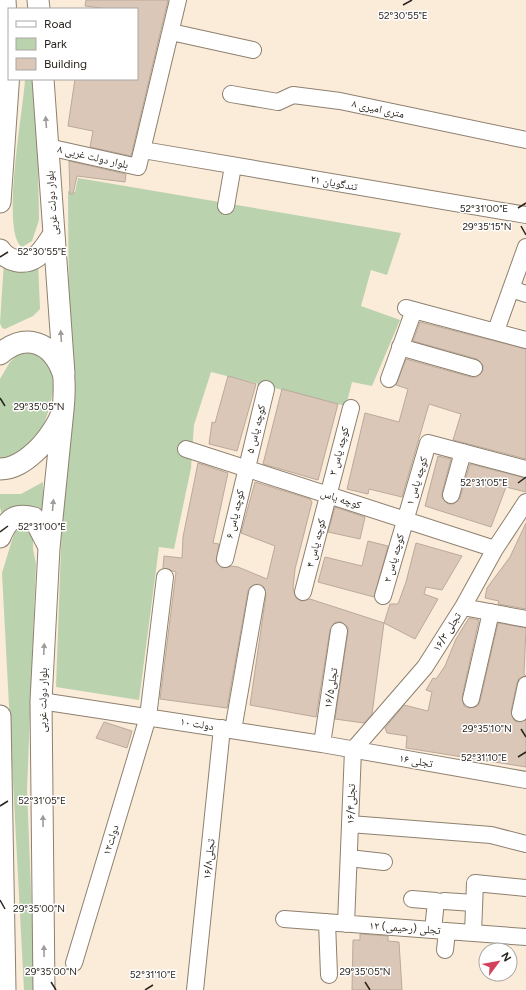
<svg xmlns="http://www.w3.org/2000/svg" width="526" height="990" viewBox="0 0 526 990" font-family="Figtree,'Noto Naskh Arabic',sans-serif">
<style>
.green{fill:#bad2ae}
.building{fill:#dac7b7;stroke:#bba99a}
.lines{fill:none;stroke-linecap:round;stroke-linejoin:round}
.minor-casing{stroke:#8e806f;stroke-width:18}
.major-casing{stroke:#8e806f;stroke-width:23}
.minor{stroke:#fff;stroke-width:16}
.major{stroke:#fff;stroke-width:21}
.oneway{fill:#9f9c9a}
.ticks{fill:none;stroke:#2a241e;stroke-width:1.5}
.labels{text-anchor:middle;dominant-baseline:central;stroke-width:3;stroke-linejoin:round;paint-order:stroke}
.street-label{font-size:11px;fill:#2a241e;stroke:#fff}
.ticks-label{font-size:10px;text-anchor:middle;fill:#2a241e;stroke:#fff;stroke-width:3;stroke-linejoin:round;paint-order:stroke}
</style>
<rect width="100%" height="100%" fill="#fbebd9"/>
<path class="green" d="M25,79H39L37,112L39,220L32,241L22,247C0,232 24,107 25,79Z
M78,178L401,233L387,275L371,270L361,306L400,320L372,386L352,382L346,406L211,372L194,425L191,468L174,549L159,547L139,700L56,687L69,326L68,191L75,192Z
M4,262H38L40,309L33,316L5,329L2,328L0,323Z
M25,350H34L56,367C53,403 47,421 30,452L0,462V379L10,362L17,355Z
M43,482V512L35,508L4,525L0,507V494H21Z
M25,523L33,534V549L36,564L27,790L35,990H24L2,573L16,527Z"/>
<path class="building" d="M86,0H168L131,156L90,147L93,131L68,126L75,79H137V9H109L85,6Z
M69,161L126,174L125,182L77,176L73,194H70Z
M420,322L526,349V459L453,440L461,414L429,404L402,497L369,489L368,494L347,489L365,413L399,422L408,389L396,385L406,359L471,377H477L483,371V365L477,359L413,341Z
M228,376L256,384L237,451L209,444L212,422L215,423Z
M282,389L338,404L318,480L263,464Z
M438,456L451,459L442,493V498L448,504H454L460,498L470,464L526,478V492L506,487L491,527L425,506Z
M198,463L228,473L213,543L219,544L216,561L222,568L231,566L238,567L267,579L275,546L241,533L255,482L310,499L312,502L295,569L293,588L296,598L301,601L310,599L384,623L372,714L364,723L335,719L348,632V627L341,622H335L330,630L316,717L250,705L266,595L263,586L258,584L250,587L248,591L227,708L160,699L176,572L163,568L164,556L182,558L183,537Z
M335,507L365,517L360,539L328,532Z
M526,523V609L498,604L499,601L485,598L487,588L510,557Z
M368,541L388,546L374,597L318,582L325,557L362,566Z
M416,543L462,556L442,590L426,587L424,594L438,599L415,639L384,623L390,604H398L406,582Z
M469,618L479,620L462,697L464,706L469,708L478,706L480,701L498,623L526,628L524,674L526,676L519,678L517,683L511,711L514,720L518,722L526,720V767L406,748L407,736L387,733L385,728L404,705L428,711L432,692L426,690L433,678L436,679L445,666L456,639Z
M104,722L132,731L127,748L96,738Z
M360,934L388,936V941L399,942L402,990H352L353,940H360Z"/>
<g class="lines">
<defs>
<path id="minor" d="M171,32L253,50
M231,94L278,102L293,95L340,101L526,140
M48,147L138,167L178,0
M143,150L526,215
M226,206L233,166
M511,289L526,294
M406,308L526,340
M498,325L526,247
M400,347L474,368
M389,379L414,310
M186,449L495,549
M451,495L463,452
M225,559L266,389
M303,592L351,408
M383,596L428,443L526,469
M463,607L526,619
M471,699L491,612
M41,701L322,744L526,780
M520,713L526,685
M233,730L257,593
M322,744L339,631
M353,750L425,667L463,607L495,549L526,502
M350,824L491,835L526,844
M349,858L384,862
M412,899L436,901L433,930
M444,901L474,903
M284,919L526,937
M327,922L329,975
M346,924L353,750
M473,933L475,883L526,888
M445,950L447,931
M74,963L148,717L165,577
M195,990L222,728"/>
<path id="major" d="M38,0L39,9
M43,79L64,374
M0,202L9,72L5,0
M0,250C7,261 24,265 36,257C43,252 49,241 54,234
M0,354C26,332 52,342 63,373C65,379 64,402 63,409C60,423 45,443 35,452C25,461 14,469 0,469
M0,537C7,519 15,513 34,518L49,547
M0,716L5,990
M44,990L41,701L49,548L63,410"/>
</defs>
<use href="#minor" class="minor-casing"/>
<use href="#major" class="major-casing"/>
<use href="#minor" class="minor"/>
<use href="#major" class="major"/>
</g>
<defs><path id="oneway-solid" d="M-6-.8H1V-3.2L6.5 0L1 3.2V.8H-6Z"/></defs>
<g class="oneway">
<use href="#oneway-solid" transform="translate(46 122) rotate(-94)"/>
<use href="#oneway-solid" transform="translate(61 336) rotate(-94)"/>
<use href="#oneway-solid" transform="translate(53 505) rotate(-85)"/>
<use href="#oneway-solid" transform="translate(44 649) rotate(-87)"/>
<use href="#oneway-solid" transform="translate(43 821) rotate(-91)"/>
<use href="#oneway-solid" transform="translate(44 951) rotate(-91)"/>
</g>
<path class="ticks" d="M403,5L412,0M518,208L526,203M521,226L526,235M0,257L8,252M0,398L5,406M518,483L526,477M0,532L8,526M521,729L526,737M518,757L526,752M0,806L8,801M0,900L5,909M51,982L56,990M365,982L370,990M145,990L153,985"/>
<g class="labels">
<g class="street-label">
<text transform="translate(378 109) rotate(12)">۸ متری امیری</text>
<text transform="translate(93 157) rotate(13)">بلوار دولت غربی ۸</text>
<text transform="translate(334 183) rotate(10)">۲۱ تندگویان</text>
<text transform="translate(52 203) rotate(-94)">بلوار دولت غربی</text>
<text transform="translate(256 429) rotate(-76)">کوچه یاس ۵</text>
<text transform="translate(339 451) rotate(-75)">کوچه یاس ۳</text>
<text transform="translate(417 481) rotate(-73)">کوچه یاس ۱</text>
<text transform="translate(341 499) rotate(18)">کوچه یاس</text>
<text transform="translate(235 514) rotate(-77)">کوچه یاس ۶</text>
<text transform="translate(316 543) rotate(-76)">کوچه یاس ۴</text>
<text transform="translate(394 558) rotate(-74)">کوچه یاس ۲</text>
<text transform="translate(447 632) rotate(-58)">۱۶/۳ تجلی</text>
<text transform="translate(331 688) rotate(-81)">تجلی۱۶/۵</text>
<text transform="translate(43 700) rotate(-89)">بلوار دولت غربی</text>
<text transform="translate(197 724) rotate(9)">۱۰ دولت</text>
<text transform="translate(416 761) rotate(10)">۱۶ تجلی</text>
<text transform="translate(351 804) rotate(-88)">تجلی۱۶/۴</text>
<text transform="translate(111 840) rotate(-73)">۱۲دولت</text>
<text transform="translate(209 859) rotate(-84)">تجلی۱۶/۸</text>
<text transform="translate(405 928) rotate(4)">۱۲ تجلی (رحیمی)</text>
</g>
</g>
<g class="ticks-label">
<text x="403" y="19">52°30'55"E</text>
<text x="484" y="212">52°31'00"E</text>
<text x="487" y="230">29°35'15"N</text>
<text x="42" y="255">52°30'55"E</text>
<text x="39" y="410">29°35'05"N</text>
<text x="484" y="486">52°31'05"E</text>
<text x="42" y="530">52°31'00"E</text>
<text x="487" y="732">29°35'10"N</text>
<text x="484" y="761">52°31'10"E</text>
<text x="42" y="804">52°31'05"E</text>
<text x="39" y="912">29°35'00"N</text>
<text x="51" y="975">29°35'00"N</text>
<text x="365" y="975">29°35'05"N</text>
<text x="153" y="978">52°31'10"E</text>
</g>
<rect x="8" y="8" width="130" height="72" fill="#ffffff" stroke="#aaa7a5"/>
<rect x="16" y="21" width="20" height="6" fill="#ffffff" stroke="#aaa7a5"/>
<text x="44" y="28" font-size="12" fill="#2a241e">Road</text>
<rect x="16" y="38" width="20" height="12" fill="#bad2ae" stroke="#aaa7a5"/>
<text x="44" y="48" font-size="12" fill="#2a241e">Park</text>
<rect x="16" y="58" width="20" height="12" fill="#dac7b7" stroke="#aaa7a5"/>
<text x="44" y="68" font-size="12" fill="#2a241e">Building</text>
<g transform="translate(498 962) rotate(58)"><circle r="19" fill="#ffffff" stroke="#aaa7a5"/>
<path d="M0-3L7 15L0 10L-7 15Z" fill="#d2425d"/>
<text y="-6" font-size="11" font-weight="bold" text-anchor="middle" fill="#2a241e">N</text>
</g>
</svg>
